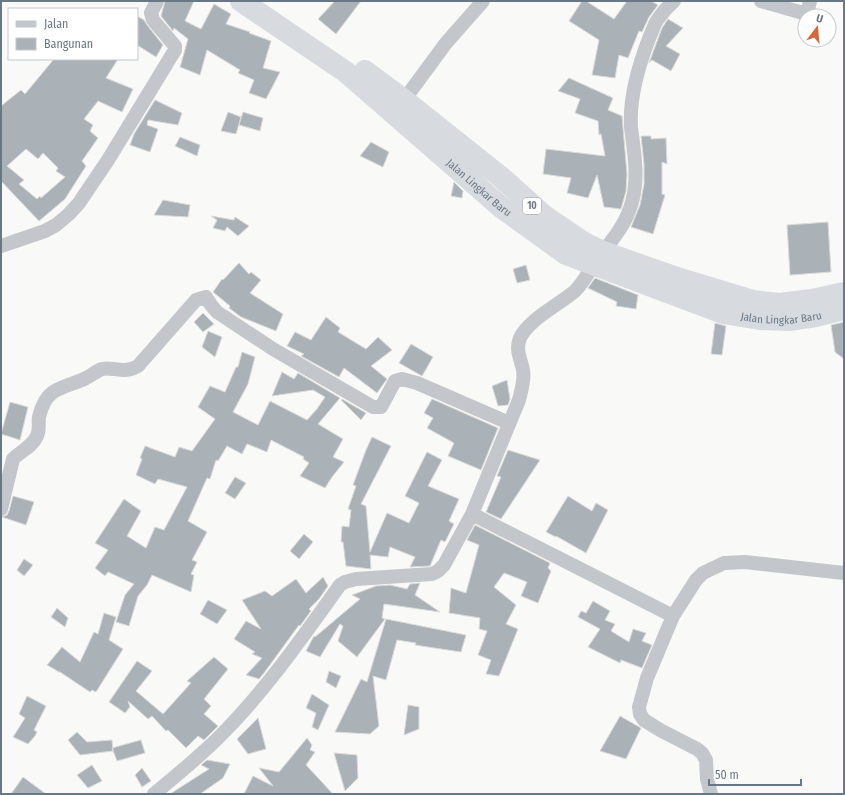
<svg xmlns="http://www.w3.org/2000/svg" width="845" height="795" viewBox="0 0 845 795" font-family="'Fira Sans Condensed',sans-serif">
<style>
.building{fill:#aab1b7;stroke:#dbdbd9;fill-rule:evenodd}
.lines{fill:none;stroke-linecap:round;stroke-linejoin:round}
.minor{stroke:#c3c6ca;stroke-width:14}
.trunk{stroke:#d7dbdf;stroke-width:22}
.labels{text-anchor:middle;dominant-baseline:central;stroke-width:4;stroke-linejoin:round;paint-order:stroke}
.shield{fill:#fff;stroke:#97a0aa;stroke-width:1}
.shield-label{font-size:10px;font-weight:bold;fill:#6a7886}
.street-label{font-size:11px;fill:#6a7886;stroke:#fff}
</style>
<rect width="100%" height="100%" fill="#f9f9f7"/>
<path class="building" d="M165,1H194L185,21L201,29L214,4L231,14L226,24L250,32L249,33L271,41L263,68L280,72L266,99L249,93L254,80L238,73L240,70L207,50L200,75L180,67L188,39L174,28L173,31L161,16Z
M335,1H361L336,34L318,19Z
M582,1H586L614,19L627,1H651L658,5L649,17L642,32L639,31L628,58L619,55L615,78L592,75L599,40L569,21Z
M137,16L144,20L147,25L163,45L156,57L137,45Z
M668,19L683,28L666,46L680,54L671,71L652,60L649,63L662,28Z
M54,59H118L106,78L133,89L122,112L98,101L84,119L93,125L90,131L98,138L82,161L86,166L65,199L39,221L1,181V106L21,90L25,94ZM26,149L38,159L43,153L58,168L56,171L65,177L41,198L40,196L37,199L19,184L24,180L7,166Z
M569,78L613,98L608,110L622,116L627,174L626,191L621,209L604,207L597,175L588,198L567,193L571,178L543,174L546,149L605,156L601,134L599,135L598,121L575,113L580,99L558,91Z
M155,100L182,113L178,125L148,120L147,125L158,129L150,152L130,145L134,134Z
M228,112L241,117L236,134L221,131Z
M243,112L263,118L260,131L239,125Z
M641,136H651V139L666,138L667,164L662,162V194L665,195L653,234L631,227L640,205L644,184V164Z
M180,137L200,145L197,156L175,146Z
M371,142L389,152L383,167L360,156Z
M454,182L463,191L462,198L451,196Z
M163,200L190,205L188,217L154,215Z
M211,216L234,220L235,217L249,226L238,236L227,227L225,231L213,228L217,220Z
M828,222L831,272L790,275L787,225Z
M239,263L249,274L251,272L261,280L250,293L283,314L276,331L241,317L229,308L230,306L213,292L222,279L223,280Z
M526,265L530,280L517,283L513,269Z
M595,278L638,295L636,309L616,306L617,302L588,288Z
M203,313L214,324L203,332L194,322Z
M326,317L340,328L338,332L366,349L378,337L392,350L371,366L387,379L377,393L344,368L339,377L301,356L304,354L287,346L295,332L311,340Z
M844,322V359L835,352L831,325Z
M715,323L726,326L722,355L711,354Z
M208,331L222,337L215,357L202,347Z
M411,344L433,357L422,376L399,363Z
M242,352L255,357L248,384L233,412L258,425L270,401L307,420L317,409L325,397L313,390L272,396L282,372L294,379L298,373L340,398L318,424L343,439L333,457L344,462L332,477L325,488L300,476L309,463L303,459L304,457L271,440L267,452L247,444L242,454L227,446L218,461L216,460L210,479L207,478L188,521L207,532L192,560L197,562L191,574L194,575L191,592L152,575L147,585L138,596L129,626L116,622L125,595L134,584L108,572L105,576L95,568L108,550L95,543L124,499L141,511L127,536L146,548L155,527L164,530L187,487L158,479L155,484L136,475L142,459L140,458L145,446L175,457L179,447L192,451L215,419L198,407L210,386L225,392L236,367H238Z
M507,380L510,399L508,405L498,406L492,386Z
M342,399L366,413L361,420L341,400Z
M432,399L498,428L481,470L448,456L454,443L427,428L433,418L424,413Z
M10,402L28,407L20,440L1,434Z
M372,437L391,446L361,504L366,506L370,552L387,513L409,523L419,503L405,496L427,452L442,460L428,486L459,499L449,521L454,524L445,542L441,540L430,566L410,567L415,557L390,547L388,557L370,555L371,569L346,566L343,542H341L342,526L349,527L351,510L348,509L356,486L353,485L366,450Z
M508,450L540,460L501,519L486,512L501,477L497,476Z
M235,477L246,483L235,499L225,493Z
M13,496L34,502L26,525L2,517L7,515L9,511Z
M568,496L592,511L596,503L608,510L586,553L556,536V537L546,532Z
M475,525L550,563L548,568L551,571L538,603L521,596L527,582L504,573L494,587L516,605L506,624L518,629L499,676L486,674L491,660L478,655L487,631L479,629L480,618L449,613L451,588L466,593L479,545L467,540Z
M304,534L313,542L299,559L290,551Z
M24,559L33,565L24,576L17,570Z
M323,577L328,586L319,599L309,609L311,611L300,626L299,625L264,673L259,679L246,675L262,658L252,654L255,652L234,639L246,621L261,629L242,600L265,591L272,596L296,579L306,593Z
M420,583L415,595L440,612L384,604L382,618L385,619L357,657L338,641L343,626L340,624L320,657L306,651L314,636L315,637L360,599L352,595L376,586L390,585L407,589L410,584Z
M208,600L227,610L217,624L200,614Z
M593,601L610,611L605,620L615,624L611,631L629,642L633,629L646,633L642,641L652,645L642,668L621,660L620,663L588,647L600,629L578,617L581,611L586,613Z
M57,608L68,618L65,627L51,617Z
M104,613L116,617L109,640L123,649L96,692L92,690L90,692L60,672H59L47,665L62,647L80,662L94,632L98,634Z
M386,619L466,635L461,652L415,645L416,643L397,640L386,680L373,676L379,726L370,734L335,732L361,679L367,682Z
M214,657L228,669L204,699L211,706L204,714L218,726L204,740L198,736L186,748L168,730L166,731L152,716L148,719L128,701L130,707L125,713L109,702L137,661L152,671L136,691L163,714L191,683L187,681Z
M329,671L341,676L336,688L326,682Z
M312,694L329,705L318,730L312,727L316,713L306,708Z
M27,696L46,706L34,730L37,732L35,736L28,744L13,737L25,718L19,714Z
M408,705L419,707V729L404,735Z
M620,716L641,728L626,759L600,751Z
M258,718L266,749L248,754L237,739Z
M77,732L87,742L112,740L113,751L80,755L68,740Z
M307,738L312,745L310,750L315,752L306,765L333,794H244L253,776L273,786L259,768L279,772Z
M141,740L145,753L117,761L112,748Z
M334,753L357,755L358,778L345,791Z
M207,760L230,764L223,778L200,794H170L209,769L201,765Z
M92,765L102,781L88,788L77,775Z
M142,768L151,781L142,787L135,775Z
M23,777L46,794H11Z"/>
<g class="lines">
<path class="minor" d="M761,1L803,13L808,10L810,1
M404,100L446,43L483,1
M1,246L45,231L56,225L69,214L79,203L108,160L175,50V46L153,20L151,13L157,1
M1,509L13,459C22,450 31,448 37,436C40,430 38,423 39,417C41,409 45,398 52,393C61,386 75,384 86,378C91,376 96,371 102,369C114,366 122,375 138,366L196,300L206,297L211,305L217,312L273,349L373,407H381L395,381L402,379L417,383L509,423
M472,514L673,616
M154,794C178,774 203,754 225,731C268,687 304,635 340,585L345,582L356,579L432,574L438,571L444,565L472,514L519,400C521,391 525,380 523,370C521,359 515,350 520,338C528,320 560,304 575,291C583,283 588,273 594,264C609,243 625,228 632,202C639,177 634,152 631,127C629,96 639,64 650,36C653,30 654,24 658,19C662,13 668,6 674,1
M711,794L707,779L706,760L702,753L697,749L660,730L644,720L640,714L639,707L647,678L673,616L696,580L703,573L724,563L745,562L844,573"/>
<g class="trunk">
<path id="s1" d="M241,1L346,72L501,207L566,254L723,313L760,319L789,320L816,316L844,309"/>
<path d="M365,71L404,100L502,178L543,215L586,244L603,252L674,277L753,301L779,304L812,300L844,293"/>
</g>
</g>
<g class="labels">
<rect class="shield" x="523" y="198" width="18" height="16" rx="3"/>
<g class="shield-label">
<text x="532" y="206">10</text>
</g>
<g class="street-label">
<text stroke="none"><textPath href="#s1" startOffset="303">Jalan Lingkar Baru</textPath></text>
<text stroke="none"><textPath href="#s1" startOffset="639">Jalan Lingkar Baru</textPath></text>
</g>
</g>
<rect width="845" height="795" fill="none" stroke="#6a7886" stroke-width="4"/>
<rect x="8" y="8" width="130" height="52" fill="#ffffff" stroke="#c3c9cf"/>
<rect x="16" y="21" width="20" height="6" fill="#c3c6ca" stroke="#c3c9cf"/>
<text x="44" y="28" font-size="12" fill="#6a7886">Jalan</text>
<rect x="16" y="38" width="20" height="12" fill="#aab1b7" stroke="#c3c9cf"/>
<text x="44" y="48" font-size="12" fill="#6a7886">Bangunan</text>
<g transform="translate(817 28) rotate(16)"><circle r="19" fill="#ffffff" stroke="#c3c9cf"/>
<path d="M0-3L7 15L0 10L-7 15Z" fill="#d86638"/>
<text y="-6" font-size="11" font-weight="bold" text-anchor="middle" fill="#6a7886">U</text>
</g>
<path d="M709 779v6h92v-6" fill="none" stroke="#6a7886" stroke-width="2"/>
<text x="715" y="779" font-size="12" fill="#6a7886" stroke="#ffffff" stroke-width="3" paint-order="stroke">50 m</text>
</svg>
